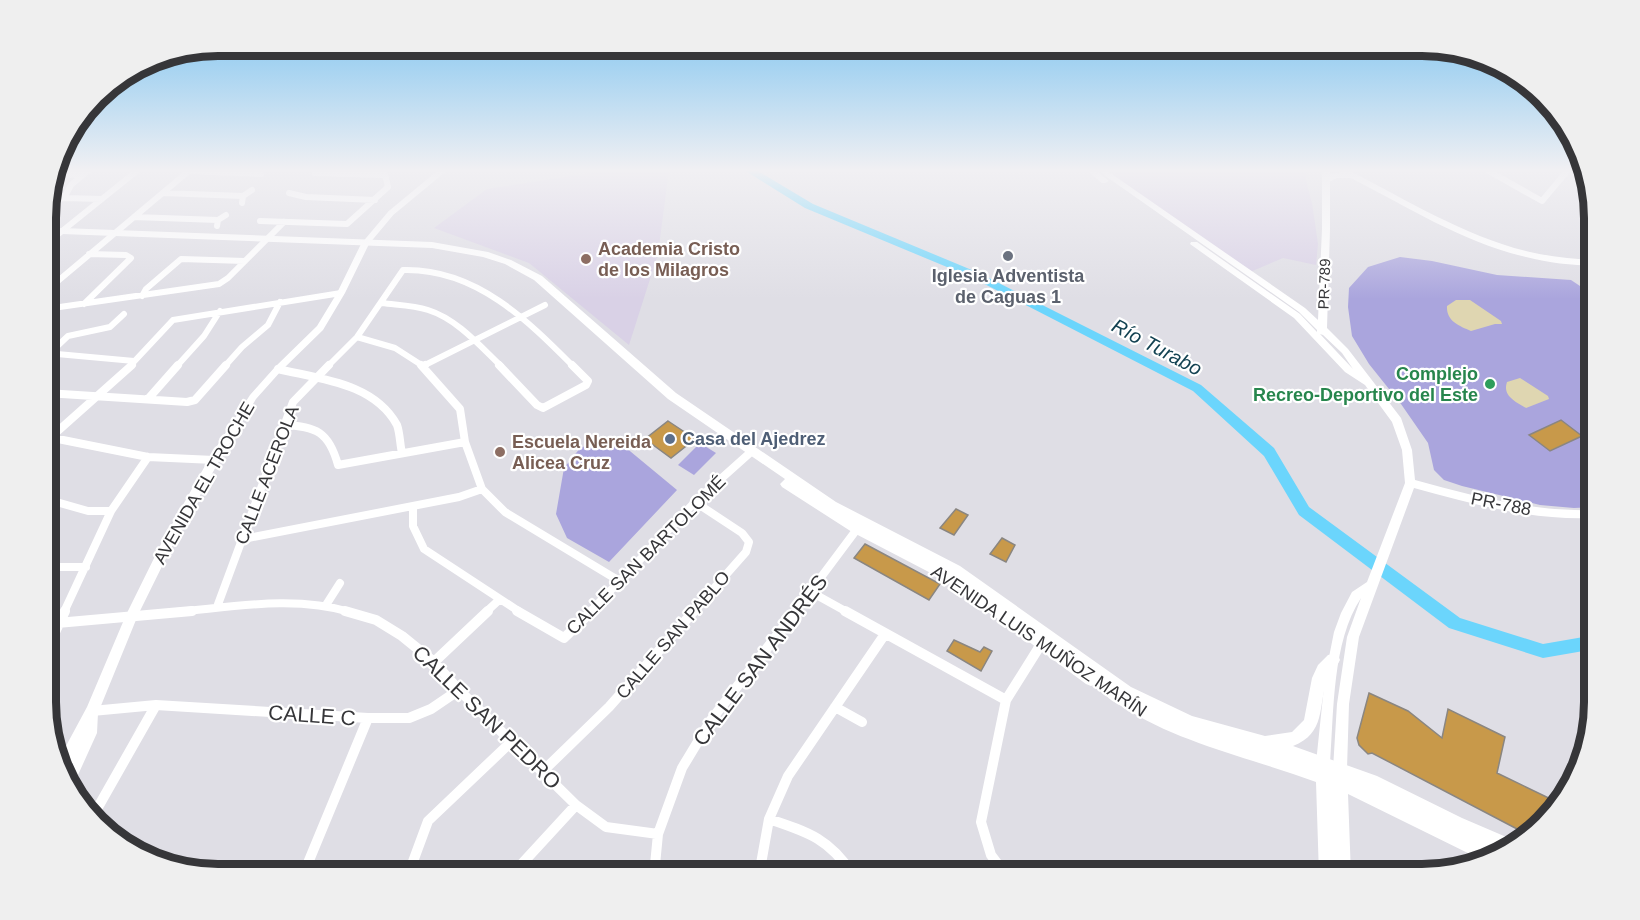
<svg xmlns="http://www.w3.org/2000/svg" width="1640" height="920" viewBox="0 0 1640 920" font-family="Helvetica,sans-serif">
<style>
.education{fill:#d9d1e6}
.green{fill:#aaa5dd}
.sand{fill:#dfd6b1}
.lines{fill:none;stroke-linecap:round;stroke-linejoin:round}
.river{fill:#6bd5fc;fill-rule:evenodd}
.building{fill:#c8994a;stroke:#8a8681;stroke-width:1.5}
.street-far2{stroke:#fff;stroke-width:6}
.street-far1{stroke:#fff;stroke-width:8}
.street{stroke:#fff;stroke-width:10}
.secondary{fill:#fff;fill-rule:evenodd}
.primary{fill:#fff;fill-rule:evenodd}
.worship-dot{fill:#6b7280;stroke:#fff;stroke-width:2}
.education-dot{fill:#8d6e63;stroke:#fff;stroke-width:2}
.leisure-dot{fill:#2e9e5b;stroke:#fff;stroke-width:2}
.service-dot{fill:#5c6f8a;stroke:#fff;stroke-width:2}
.labels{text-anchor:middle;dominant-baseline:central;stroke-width:4.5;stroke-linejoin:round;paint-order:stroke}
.far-street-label{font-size:15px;fill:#363639;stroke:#fff}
.education-label{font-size:18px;font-weight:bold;fill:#785e54;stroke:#fff;text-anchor:start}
.worship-label{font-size:18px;font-weight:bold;fill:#5b616d;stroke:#fff}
.leisure-label{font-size:18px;font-weight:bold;fill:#27864d;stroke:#fff;text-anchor:end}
.service-label{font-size:18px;font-weight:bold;fill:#4e5e75;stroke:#fff;text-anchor:start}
.street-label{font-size:18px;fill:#363639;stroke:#fff}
.water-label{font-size:20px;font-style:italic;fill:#134252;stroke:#fff}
.near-street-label{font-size:21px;fill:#363639;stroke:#fff}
.rim{fill:none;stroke:#363639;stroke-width:8}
</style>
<rect width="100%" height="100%" fill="#dfdee5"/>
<path class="education" d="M611,170H669L658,254L629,345L529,263L434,228L487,189Z
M1125,170H1306V181L1312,203L1318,244L1316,265L1283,258L1250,272L1111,175Z"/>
<path class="green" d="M1400,257L1432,261L1497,275L1571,280L1595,296V507L1574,508L1540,505L1462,486L1444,480L1434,470L1428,443L1401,404L1369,364L1352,336L1348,307L1349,288L1368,267Z
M619,442L677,490L609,562L567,538L556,514L564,468L581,447Z
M700,443L716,453L694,475L678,465Z"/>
<path class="sand" d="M1456,300H1470L1501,321L1502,324H1495L1471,331C1459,326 1446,321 1447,306Z
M1520,378L1548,396L1549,399L1526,408C1516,402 1502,396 1507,382Z"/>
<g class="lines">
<path class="river" d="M744,170H756L813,204L979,273L1201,385L1274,448L1309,507L1460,618L1543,644L1595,635V649L1543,658L1449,628L1299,515L1264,456L1193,391L971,277L805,208Z"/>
</g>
<path class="building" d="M1561,420L1582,436L1550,451L1529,435Z
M668,421L695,439L671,458L645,439Z
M956,509L968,515L954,535L940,528Z
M1002,538L1015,545L1006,562L990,554Z
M865,544L940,584L929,600L854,558Z
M954,640L980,652L984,647L992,651L981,671L947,651Z
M1369,693L1408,711L1442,738L1448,709L1505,737L1497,773L1559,803L1533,830L1522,826L1521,831L1372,753L1368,754L1359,745L1357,738Z"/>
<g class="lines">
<path class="street-far2" d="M1487,170L1542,201L1568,170
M189,171L261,174
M315,173L385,175
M52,175L84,174
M163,193L243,196
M289,193L306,197L375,200
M64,198L71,185L89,170
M46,201L64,198L102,199
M242,203L243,196L252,190
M134,217L218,220
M260,221L347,224L388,187L384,170
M217,226L218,220L226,215
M46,244L138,170
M365,244L391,213L443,170
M46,291L190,170
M142,296L146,289L181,259L245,261
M382,303C397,305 413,305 428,310C457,319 480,346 501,366
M84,304L131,258L126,255L89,254
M46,309L219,284L228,278L284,222
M357,337L395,348L423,366
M46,353L134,361
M50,353L68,336L110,327L124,314
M130,366L173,320L341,293
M177,366L204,336L220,311
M225,366L242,347L268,325L280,302
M328,366L357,337L403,270H407C477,270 527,320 573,366
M423,366L545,305"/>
<path class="street-far1" d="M421,365L460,409L465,442L482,489L505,512L621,582
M499,365L537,405L543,408L586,385L588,381L572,365
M423,366L425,365
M278,369C320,379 374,383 397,425C400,433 400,445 402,453
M46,393L187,402L195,400L226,365
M148,399L178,365
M283,425C316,426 329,432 338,465L465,442
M48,437L148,457L214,460
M50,438L132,365
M46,499L88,511H111
M413,506V526L424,549L520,612
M243,539L459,497L482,489
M46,564L56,567H86
M811,592L847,612
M326,605L340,583
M217,607L293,402L329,365
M64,612L111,511L148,457
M176,612C233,607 294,595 350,612
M486,612L499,600
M590,612L695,502L752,451
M693,612L746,552L749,542L742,533L695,502
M795,612L860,525"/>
<path class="street" d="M345,611L376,620L402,636L434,662L459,690L576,805L606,827L658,834
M517,611L564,638L592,611
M845,611L1006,700
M46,624L192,611
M46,651L65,611
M434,662L488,611
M46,704H55
M835,707L862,722
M92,711L156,705L368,718H409L431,709L459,690
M542,772L609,707L694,611
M93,816L156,705
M769,819C808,832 830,839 853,875
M518,868L576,805
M303,875L368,718
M408,875L428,821L511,742
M654,875L658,834L682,768L711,720L796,611
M759,875L769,819L788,776L885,634
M1006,875L991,855L981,822L1006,700L1043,641"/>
<path class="secondary" d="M1086,170H1095L1109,181L1105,183H1102Z
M1097,170H1106L1305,308L1318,320L1322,229V170H1330V229L1327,328L1348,349L1401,418L1412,450L1415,480C1474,496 1533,512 1595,510V518C1532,521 1473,504 1414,488L1359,637L1349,704L1347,769L1345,774L1340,776L1335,774L1333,769L1337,704L1347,637L1361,598C1332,642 1334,711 1330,763L1328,768L1323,770L1318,768L1316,763L1325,677L1334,632L1341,613L1352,592L1367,582L1405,483L1402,450L1392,422L1365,385L1345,372L1294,318L1190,244L1191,242H1197L1300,314L1317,332V330L1299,312ZM1320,334L1323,335L1342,353L1353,369Z
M365,241L369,244L345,293L323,330L281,371L256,399L218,463L173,544L138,615L98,713L97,733L73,786L70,787L59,759L87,707L126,615L162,542L210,457L250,395L275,367L317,326L337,293L361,244Z"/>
<path class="primary" d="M1337,170H1348C1407,200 1466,237 1530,252C1552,257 1573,259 1595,260V266C1571,265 1549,263 1526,257C1464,243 1408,207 1351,178H1337L1329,182H1323V178L1333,173H1339Z
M62,228L432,242L488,252L511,260L542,276L676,393L836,502L960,566L1131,687L1192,716L1265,736L1292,732L1304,720L1312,678L1318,665L1328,655L1333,654L1338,655L1340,660C1337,667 1329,671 1327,679C1318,707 1326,733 1293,746L1377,776L1462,818L1518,842L1519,845L1501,852L1497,850L1498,853L1480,859L1348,794L1351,875H1319L1316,782C1251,758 1181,744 1121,706C1115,702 1107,699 1104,692L1107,687L1098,680L1096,684L1091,686L1086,684L948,582L852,532L782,487L780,484L785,479L668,399L534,280L505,264L483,257L432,248L62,234L46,235V229Z"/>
</g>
<linearGradient id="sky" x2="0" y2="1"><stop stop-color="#76c1f0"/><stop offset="0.57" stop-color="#f1f0f3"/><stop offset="1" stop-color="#f1f0f3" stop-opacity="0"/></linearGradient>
<rect width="1640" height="299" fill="url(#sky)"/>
<circle class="worship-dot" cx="1008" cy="256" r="6"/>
<g class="education-dot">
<circle cx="586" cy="259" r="6"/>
<circle cx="500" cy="452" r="6"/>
</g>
<circle class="leisure-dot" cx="1490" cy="384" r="6"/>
<circle class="service-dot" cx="670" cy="439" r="6"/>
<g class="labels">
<g class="far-street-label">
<text transform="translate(1324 284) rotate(-88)">PR-789</text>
</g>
<g class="education-label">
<text x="598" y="249">Academia Cristo<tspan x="598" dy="21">de los Milagros</tspan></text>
<text x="512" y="442">Escuela Nereida<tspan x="512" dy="21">Alicea Cruz</tspan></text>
</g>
<g class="worship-label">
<text x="1008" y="276">Iglesia Adventista<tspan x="1008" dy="21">de Caguas 1</tspan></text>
</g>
<g class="leisure-label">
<text x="1478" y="374">Complejo<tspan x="1478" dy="21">Recreo-Deportivo del Este</tspan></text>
</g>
<g class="service-label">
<text x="682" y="439">Casa del Ajedrez</text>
</g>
<g class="street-label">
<text transform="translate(267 475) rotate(-69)">CALLE ACEROLA</text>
<text transform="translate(204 483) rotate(-60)">AVENIDA EL TROCHE</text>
<text transform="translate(1501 504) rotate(11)">PR-788</text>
<text transform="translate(646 555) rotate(-45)">CALLE SAN BARTOLOMÉ</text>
<text transform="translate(673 635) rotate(-49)">CALLE SAN PABLO</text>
<text transform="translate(1039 641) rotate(34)">AVENIDA LUIS MUÑOZ MARÍN</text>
</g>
<g class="water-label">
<text transform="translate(1157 347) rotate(28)">Río Turabo</text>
</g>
<g class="near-street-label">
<text transform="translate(760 660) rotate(-53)">CALLE SAN ANDRÉS</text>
<text transform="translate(312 715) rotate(4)">CALLE C</text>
<text transform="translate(487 717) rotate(44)">CALLE SAN PEDRO</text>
</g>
</g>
<path d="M0 0H1640V920H0ZM218 56H1422A162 162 0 0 1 1584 218V702A162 162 0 0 1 1422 864H218A162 162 0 0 1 56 702V218A162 162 0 0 1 218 56Z" fill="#efefef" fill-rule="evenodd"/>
<path class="rim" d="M218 56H1422A162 162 0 0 1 1584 218V702A162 162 0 0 1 1422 864H218A162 162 0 0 1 56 702V218A162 162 0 0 1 218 56Z"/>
</svg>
